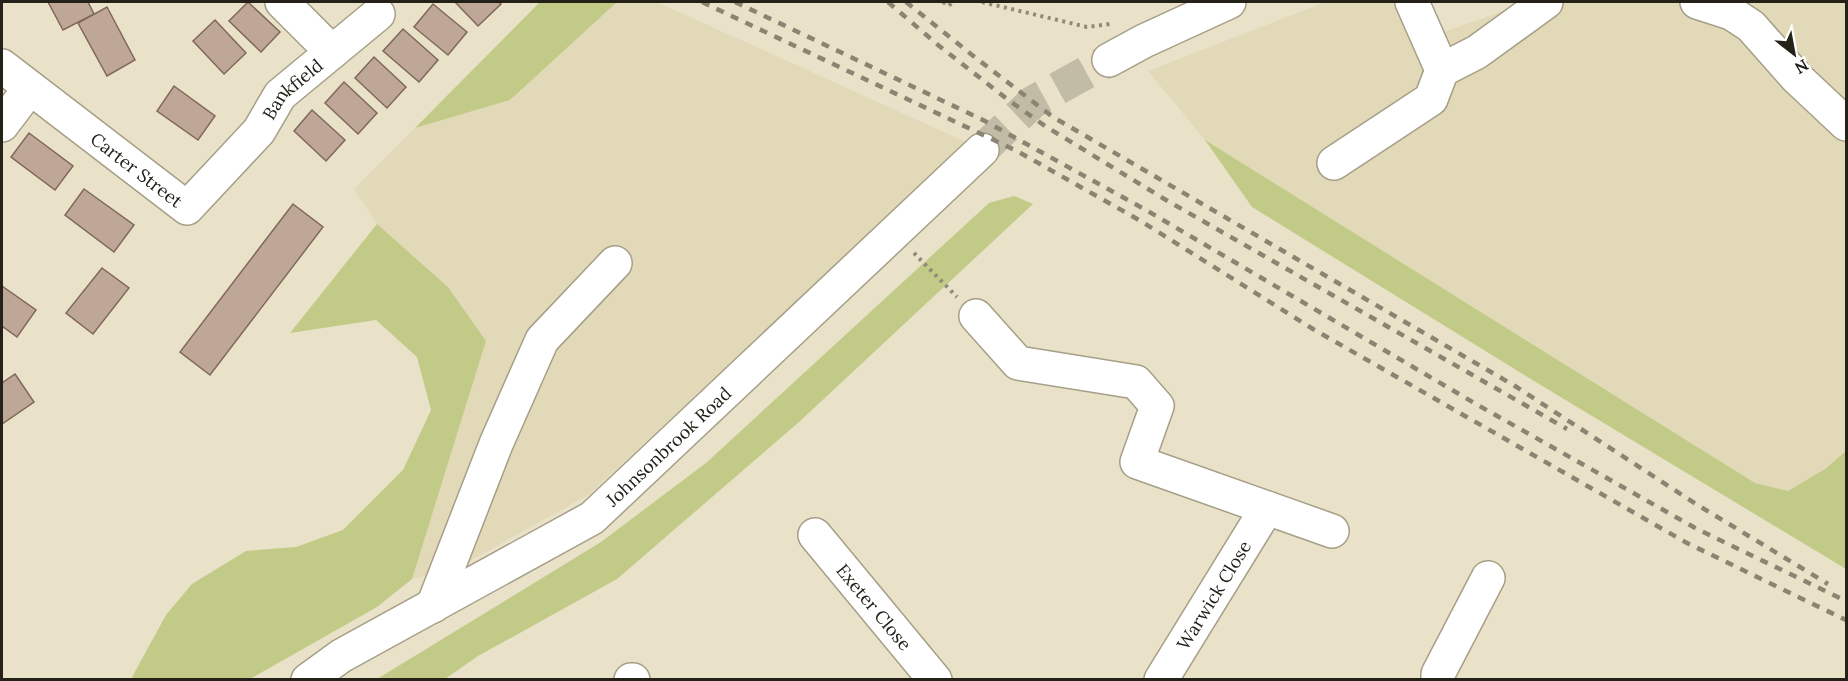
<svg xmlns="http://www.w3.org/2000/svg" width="1848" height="681" viewBox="0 0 1848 681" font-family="Lora,serif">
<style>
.built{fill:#e1d9b7}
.green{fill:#c1ca86}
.building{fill:#bfa798;stroke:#7f685b;stroke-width:1.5}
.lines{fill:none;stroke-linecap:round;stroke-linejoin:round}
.minor-tunnel{stroke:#c2bba5;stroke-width:33;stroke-dasharray:33 16;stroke-linecap:butt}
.minor-casing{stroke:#a69f87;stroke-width:36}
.path{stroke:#908b79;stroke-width:4;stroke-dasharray:3 4.5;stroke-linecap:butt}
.minor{stroke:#fff;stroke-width:33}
.rail{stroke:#8a8573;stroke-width:4.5;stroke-dasharray:8 8;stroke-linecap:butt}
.labels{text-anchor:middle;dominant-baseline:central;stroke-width:4.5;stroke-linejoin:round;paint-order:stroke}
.street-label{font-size:18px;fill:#242118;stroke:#fff}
</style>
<rect width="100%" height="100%" fill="#e9e2c8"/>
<path class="built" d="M617,2H657L968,143L588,495L455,569L412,579L486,341L448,287L377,224L354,189L415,128L510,100Z
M1325,2H1430L1444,32L1529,2H1846V451L1825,469L1788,491L1755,483L1205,140L1148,71Z"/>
<path class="green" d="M540,2H617L510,100L415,128Z
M1205,140L1755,483L1788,491L1825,469L1846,451V569L1534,381L1252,207Z
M1014,196L1033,204L799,422L617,579L478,656L445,679H377L601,542L706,463L989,203Z
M377,224L448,287L486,341L412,579L377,607L250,679H131L166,615L192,584L246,551L296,547L343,530L403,470L431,410L417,357L376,320L290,333Z"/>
<path class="building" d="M48,2H88L94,14L63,30Z
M248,2L280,32L261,52L229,21Z
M455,2H498L501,4L478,26Z
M433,4L467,32L448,55L414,27Z
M107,7L135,60L107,76L78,23Z
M215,20L246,53L224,74L193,41Z
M403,29L438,60L419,82L383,51Z
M374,57L406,87L387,108L355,78Z
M344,82L377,113L358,134L325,103Z
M174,86L215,116L198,140L157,111Z
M312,110L345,140L326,161L294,131Z
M29,133L73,166L55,190L11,157Z
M84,189L134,225L114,252L65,215Z
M293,204L323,227L210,375L180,352Z
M102,268L129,288L93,334L66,313Z
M2,286L36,310L17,337L2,326Z
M15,374L34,402L2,424V383Z"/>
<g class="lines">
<path class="minor-tunnel" d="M982,150L1033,102L1109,60"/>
<defs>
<g id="minor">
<path d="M282,2L332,52"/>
<path d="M1412,2L1442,70L1477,52L1546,2"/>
<path d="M1697,2L1731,13L1751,26L1797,78L1846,124"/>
<path d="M1109,60L1144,41L1229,2"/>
<path id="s1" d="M2,66L187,208L259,131L280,95L378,14"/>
<path d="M2,125L30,88"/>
<path d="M1334,163L1431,99L1442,70"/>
<path d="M976,316L1018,363L1136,382L1157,406L1137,462L1332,531"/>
<path id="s2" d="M815,535L935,680"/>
<path d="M433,606L496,444L542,340L615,263"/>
<path id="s3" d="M308,680L341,656L592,518L982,150"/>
<path d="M631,680H633"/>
<path id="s4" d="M1161,680L1267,508"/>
<path d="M1438,680V674L1488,578"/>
</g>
</defs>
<use href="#minor" class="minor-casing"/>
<path class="path" d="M943,2L949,6L952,2
M982,2L1087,27L1110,24
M914,253L957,297"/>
<use href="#minor" class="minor"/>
<path class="rail" d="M702,2L1017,151L1139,220L1313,329L1687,543L1846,620
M735,2L983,120L1146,210L1476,404L1697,529L1846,601
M888,2L938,45L1007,99L1045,126L1166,200L1567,429
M906,2L972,55L1053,117L1515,386L1696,504L1828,584"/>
</g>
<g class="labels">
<g class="street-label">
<text stroke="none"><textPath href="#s1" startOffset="393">Bankfield</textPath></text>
<text stroke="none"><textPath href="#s1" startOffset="170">Carter Street</textPath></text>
<text stroke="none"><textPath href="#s3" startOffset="432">Johnsonbrook Road</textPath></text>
<text stroke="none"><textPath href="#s4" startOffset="100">Warwick Close</textPath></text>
<text stroke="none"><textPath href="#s2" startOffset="93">Exeter Close</textPath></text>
</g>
</g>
<rect width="1848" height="681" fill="none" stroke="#242118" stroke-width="6"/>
<g transform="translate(1794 54) rotate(149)" stroke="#ffffff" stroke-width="4.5" paint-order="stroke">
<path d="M0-4.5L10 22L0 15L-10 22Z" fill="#242118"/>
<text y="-9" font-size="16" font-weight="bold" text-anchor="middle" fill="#242118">N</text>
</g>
</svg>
